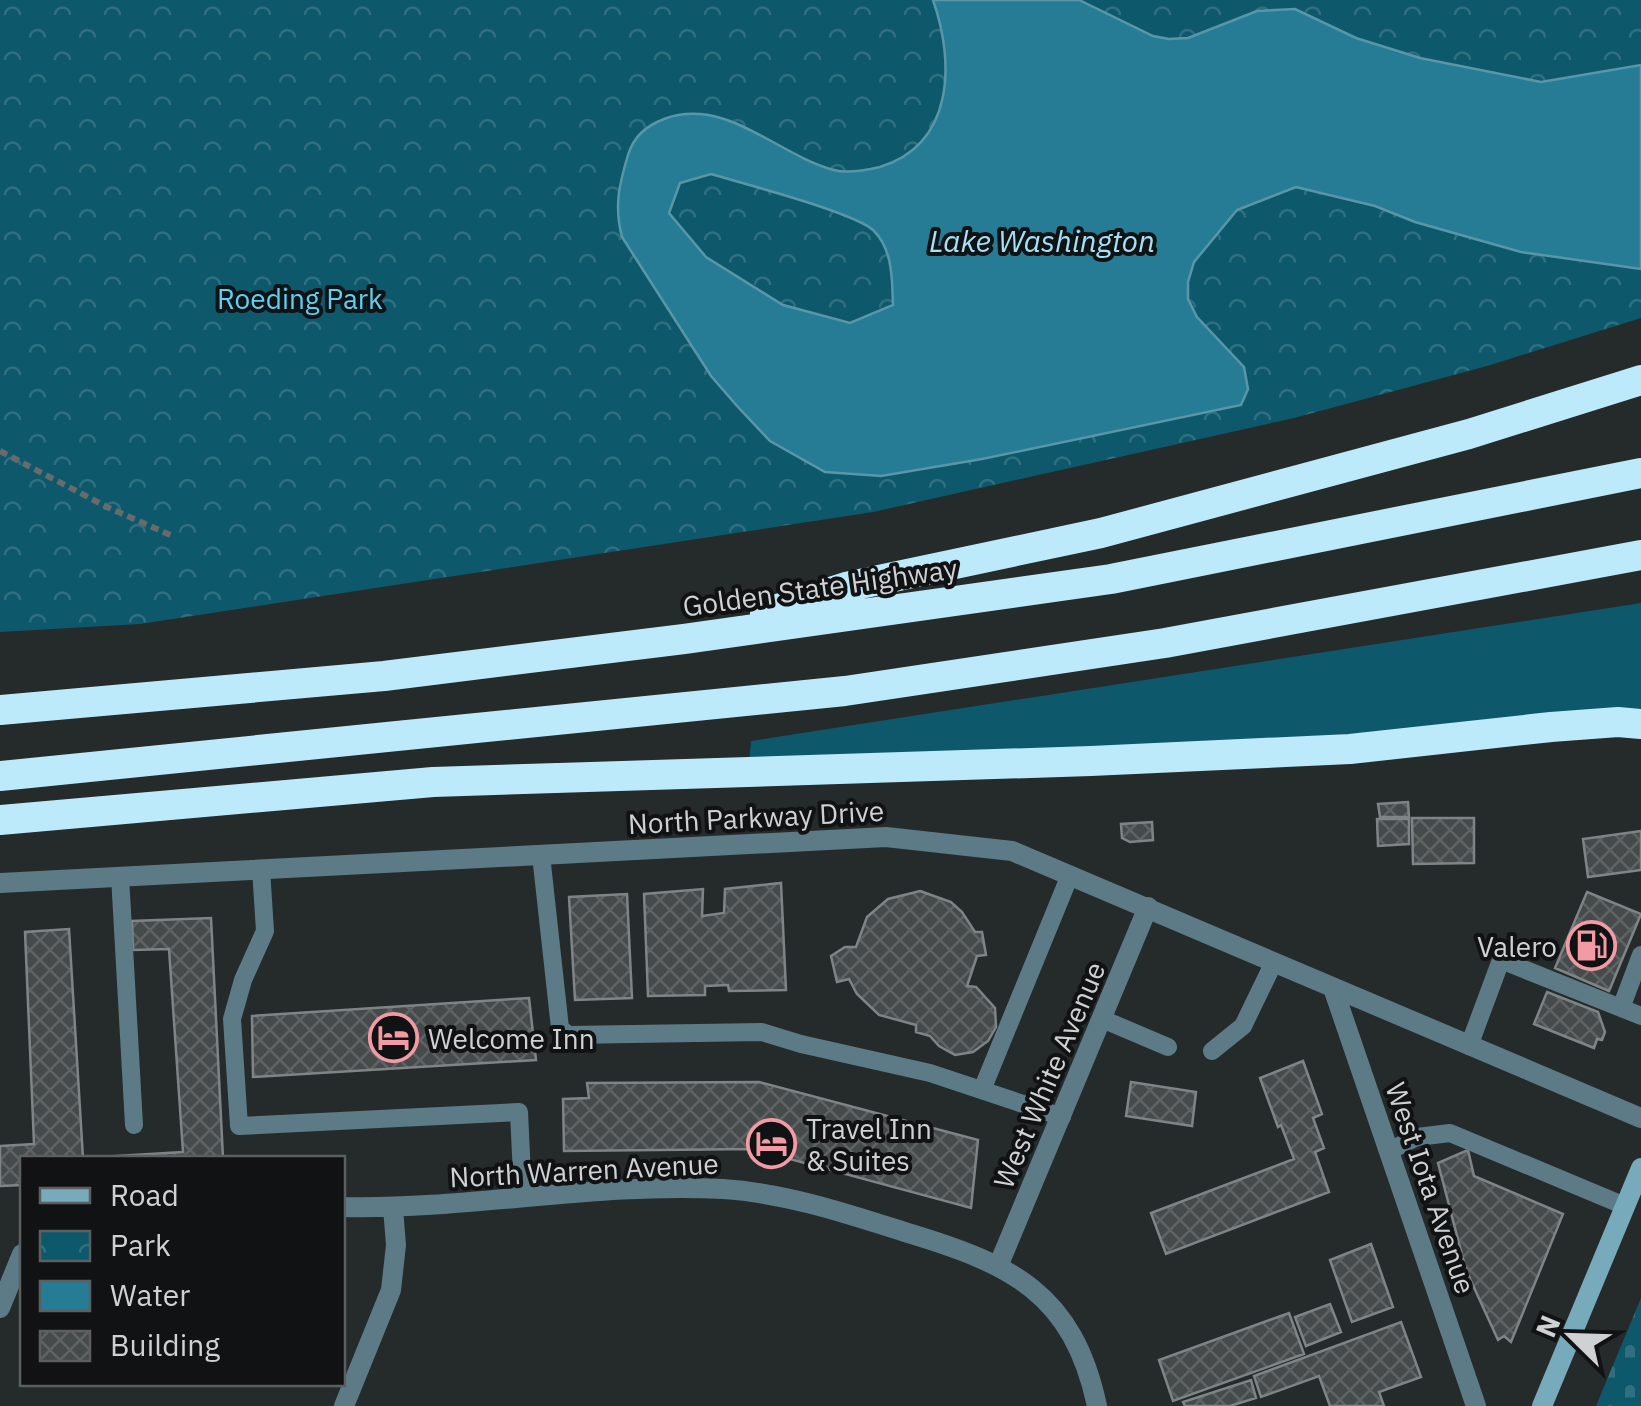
<svg xmlns="http://www.w3.org/2000/svg" width="1641" height="1406" viewBox="0 0 1641 1406" font-family="'IBM Plex Sans',sans-serif">
<style>
.green{fill:#0e586c}
.cemetery{fill:url(#cemetery-stones)}
.park{fill:url(#park-crowns)}
.water{fill:#267c95;stroke:#5996a8;stroke-width:2.5;fill-rule:evenodd}
.building{fill:url(#building-cross-hatch);stroke:#7f8486;stroke-width:2.5}
.lines{fill:none;stroke-linecap:round;stroke-linejoin:round}
.path{stroke:#676b6c;stroke-width:6;stroke-dasharray:8 5;stroke-linecap:butt}
.service{stroke:#5c7b86;stroke-width:18}
.minor{stroke:#5c7b86;stroke-width:20}
.secondary{stroke:#7ab;stroke-width:20}
.motorway{stroke:#bceafa;stroke-width:30}
.labels{text-anchor:middle;dominant-baseline:central;stroke-width:8;stroke-linejoin:round;paint-order:stroke}
.park-label{font-size:28px;fill:#5bd1f6;stroke:#101213}
.street-label{font-size:28px;fill:#cfd2d3;stroke:#101213}
.poi-label{font-size:28px;fill:#cfd2d3;stroke:#101213;text-anchor:start}
.water-label{font-size:30px;font-style:italic;fill:#a2e1f7;stroke:#101213}
</style>
<defs>
<pattern id="cemetery-stones" width="16" height="16" patternUnits="userSpaceOnUse" patternTransform="scale(2.5)"><rect width="16" height="16" fill="#0e586c"/><path d="M2 7V4a2 2 0 0 1 4 0v3zM10 15v-3a2 2 0 0 1 4 0v3z" fill="#306f80"/></pattern>
<pattern id="park-crowns" width="20" height="18" patternUnits="userSpaceOnUse" patternTransform="scale(2.5)"><rect width="20" height="18" fill="#0e586c"/><path d="M2 6a3 3 0 1 1 6 0M12 15a3 3 0 1 1 6 0" fill="none" stroke="#306f80"/></pattern>
<pattern id="building-cross-hatch" width="8" height="8" patternUnits="userSpaceOnUse" patternTransform="scale(2.5)"><rect width="8" height="8" fill="#454a4b"/><path d="M0 0l8 8M0 8l8-8" fill="none" stroke="#5f6364"/></pattern>
</defs>
<rect width="100%" height="100%" fill="#252a2b"/>
<path class="green" d="M1641,603V715L748,773L751,741Z"/>
<path class="cemetery" d="M1641,1298V1406H1596Z"/>
<path class="park" d="M0,0H1641V318L1487,366L1294,418L873,512L140,624L0,632Z"/>
<path class="water" d="M933,0H1079L1153,36L1169,39L1188,38L1257,11L1295,9L1356,38L1420,58L1541,82L1641,65V269L1521,252L1415,222L1375,206L1296,187L1237,210L1194,262L1188,282V299L1197,317L1244,367L1248,389L1241,405L982,459L881,476L825,472L770,441L737,406L711,376L622,237C614,206 619,185 628,155C634,136 646,126 664,119C726,96 777,155 834,170C847,174 867,170 880,167C954,144 955,63 933,0ZM711,174C741,183 857,213 874,231C893,250 892,280 893,305L850,323L783,305L706,257L669,213L680,183Z"/>
<path class="building" d="M1408,802L1409,817H1380L1378,804Z
M1412,818H1474V863L1413,864Z
M1377,819H1409V844L1378,846Z
M1152,822L1153,840L1130,842L1122,838L1121,824Z
M1641,831V870L1588,877L1583,839Z
M781,883L786,990L729,991L728,985L705,986V995L648,996L644,894L703,889L702,916L724,913L725,889Z
M920,891L951,902L962,912L975,932H982L986,955L977,956L967,986L976,987L995,1008L996,1027L988,1041L973,1052L955,1055L939,1046L930,1036L916,1032V1025L879,1015L857,994L849,979L837,982L831,956L845,947H856L867,917L888,899Z
M1587,892L1641,914L1609,991L1555,968Z
M627,894L632,998L575,1000L569,897Z
M211,918L223,1158H22V1185L0,1186V1146L34,1144L25,932L69,929L83,1158L183,1152L169,949L133,950L132,921Z
M1547,992L1598,1012L1605,1032L1602,1040L1597,1039L1594,1048L1534,1024Z
M529,998L536,1060L253,1077L252,1016Z
M1303,1061L1322,1114L1313,1118L1324,1148L1315,1152L1329,1192L1166,1254L1151,1213L1294,1159L1281,1125L1278,1127L1260,1078Z
M759,1082L978,1140L971,1208L753,1149L564,1151L563,1099L589,1098L587,1083Z
M1131,1082L1196,1092L1192,1126L1126,1116Z
M1468,1150L1474,1176L1563,1214L1511,1342L1504,1336L1498,1340L1466,1270L1438,1163Z
M1371,1244L1393,1307L1352,1322L1330,1260Z
M1330,1304L1341,1332L1306,1346L1295,1317Z
M1289,1313L1304,1354L1173,1401L1159,1360Z
M1401,1322L1421,1377L1379,1392L1384,1406H1330L1319,1376L1261,1397L1254,1376Z
M1251,1380L1256,1398L1230,1406H1185L1183,1402Z"/>
<g class="lines">
<path class="path" d="M0,451L107,507L175,537"/>
<path class="service" d="M541,855L560,1028L568,1035L762,1032L801,1044L930,1073L1062,1117
M261,869L265,931L243,980L232,1019L239,1126L519,1112L523,1197
M120,876L134,1125
M1641,955L1621,1008L1641,1016
M1102,1019L1168,1047
M1469,1046L1501,960L1621,1008
M1212,1051L1243,1026L1274,962
M982,1090L1070,875
M1389,1151L1417,1137L1450,1133L1625,1206"/>
<path class="minor" d="M0,883L886,837L1012,851L1641,1118
M1333,988L1476,1406
M342,1207C469,1210 596,1182 723,1189C786,1193 848,1214 908,1233C1011,1264 1073,1293 1097,1406
M999,1264L1148,907
M0,1308L22,1254
M344,1406L391,1290L396,1245L393,1208"/>
<path class="secondary" d="M1542,1406L1641,1168"/>
<path class="motorway" d="M765,613L846,587L1101,533L1469,434L1641,380
M0,710L384,676L684,639L1111,579L1641,473
M0,776L845,691L1165,643L1641,555
M0,820L433,782L1091,761L1350,749L1551,727L1618,722L1641,724"/>
</g>
<defs>
<symbol id="fuel-ring" viewBox="-11 -11 22 22"><circle r="9.5" fill="#101213" stroke="#f49aa5" stroke-width="1.5"/><path d="M-5.5-6h7V0h2V4h1.3V-2.5L3-4.5l.8-.8L6-3V5H2.5V1h-1V6h-7ZM-4.2-4.7v3.2H.2V-4.7Z" fill="#f49aa5"/></symbol>
<symbol id="hotel-ring" viewBox="-11 -11 22 22"><circle r="9.5" fill="#101213" stroke="#f49aa5" stroke-width="1.5"/><path d="M-6-4.5h1.5V1H6V5H4.5V3h-9V5H-6ZM-4 0a1.8 1.8 0 1 1 3.6 0ZM.5 0V-2.5h3Q6-2.5 6 0Z" fill="#f49aa5"/></symbol>
</defs>
<g fill-rule="evenodd">
<use href="#fuel-ring" x="1564" y="918" width="55" height="55"/>
<use href="#hotel-ring" x="366" y="1010" width="55" height="55"/>
<use href="#hotel-ring" x="744" y="1116" width="55" height="55"/>
</g>
<g class="labels">
<g class="park-label">
<text x="300" y="298">Roeding Park</text>
</g>
<g class="street-label">
<text transform="translate(820 587) rotate(-8)">Golden State Highway</text>
<text transform="translate(756 817) rotate(-3)">North Parkway Drive</text>
<text transform="translate(1049 1075) rotate(-67)">West White Avenue</text>
<text transform="translate(584 1170) rotate(-3)">North Warren Avenue</text>
<text transform="translate(1431 1188) rotate(71)">West Iota Avenue</text>
</g>
<g class="poi-label">
<text x="1557" y="946" text-anchor="end">Valero</text>
<text x="428" y="1038">Welcome Inn</text>
<text x="806" y="1128">Travel Inn<tspan x="806" dy="32">&amp; Suites</tspan></text>
</g>
<g class="water-label">
<text x="1042" y="240">Lake Washington</text>
</g>
</g>
<rect x="20" y="1156" width="325" height="230" fill="#101213" stroke="#5c5f60" stroke-width="2.5"/>
<rect x="40" y="1188" width="50" height="15" fill="#77aabb" stroke="#5c5f60" stroke-width="2.5"/>
<text x="110" y="1206" font-size="30" fill="#cfd2d3">Road</text>
<rect x="40" y="1231" width="50" height="30" fill="url(#park-crowns)" stroke="#5c5f60" stroke-width="2.5"/>
<text x="110" y="1256" font-size="30" fill="#cfd2d3">Park</text>
<rect x="40" y="1281" width="50" height="30" fill="#267c95" stroke="#5c5f60" stroke-width="2.5"/>
<text x="110" y="1306" font-size="30" fill="#cfd2d3">Water</text>
<rect x="40" y="1331" width="50" height="30" fill="url(#building-cross-hatch)" stroke="#5c5f60" stroke-width="2.5"/>
<text x="110" y="1356" font-size="30" fill="#cfd2d3">Building</text>
<g transform="translate(1571 1336) rotate(293)" stroke="#101213" stroke-width="8" paint-order="stroke">
<path d="M0-8L18 38L0 25L-18 38Z" fill="#cfd2d3"/>
<text y="-15" font-size="28" font-weight="bold" text-anchor="middle" fill="#cfd2d3">N</text>
</g>
</svg>
